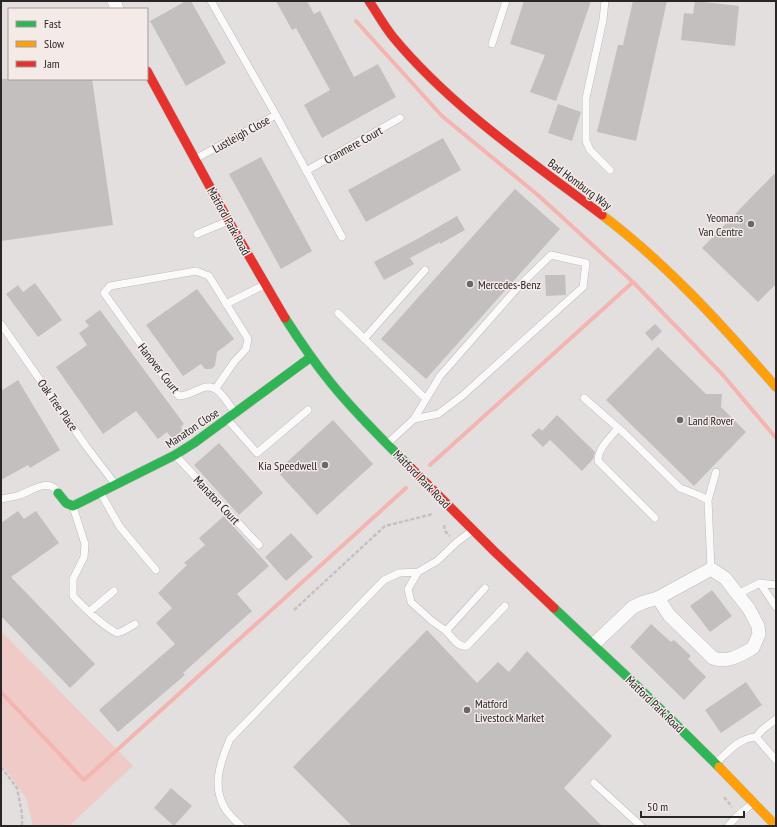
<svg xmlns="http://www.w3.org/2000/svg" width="777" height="827" viewBox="0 0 777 827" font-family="'PT Sans Narrow',sans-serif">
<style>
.green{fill:#f0cac7}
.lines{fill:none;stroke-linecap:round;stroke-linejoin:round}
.stream{stroke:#f4b4af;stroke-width:4}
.building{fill:#c3bfbf}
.lane-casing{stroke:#bfbbba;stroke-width:8}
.street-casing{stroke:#bfbbba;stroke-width:14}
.fast-casing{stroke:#bfbbba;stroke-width:10}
.slow-casing{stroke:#bfbbba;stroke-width:10}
.jam-casing{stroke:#bfbbba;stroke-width:10}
.path{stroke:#c3c1c1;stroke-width:2.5;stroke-dasharray:4 2;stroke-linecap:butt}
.lane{stroke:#fbfafa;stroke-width:7}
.street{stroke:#fbfafa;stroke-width:13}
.fast{stroke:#30b455;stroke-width:9}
.slow{stroke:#ff9f0a;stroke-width:9}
.jam{stroke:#e5322d;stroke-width:9}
.poi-dot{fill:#6b6767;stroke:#f4ebe9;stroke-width:1.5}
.labels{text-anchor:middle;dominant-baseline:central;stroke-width:3;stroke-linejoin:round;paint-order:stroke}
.street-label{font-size:12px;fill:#2a2626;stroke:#f4ebe9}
.poi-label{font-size:12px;fill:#2a2626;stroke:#f4ebe9;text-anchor:start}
</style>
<rect width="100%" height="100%" fill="#e4dfdf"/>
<path class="green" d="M1,631L133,766L69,826H33L26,798L1,763Z"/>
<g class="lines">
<path class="stream" d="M356,21L442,116L539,196L633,282
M430,465L633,282L722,374L776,438
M1,692L84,780L406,488"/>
</g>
<path class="building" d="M186,1H191L226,63L186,86L150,21Z
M276,1H307L314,14L320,11L354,77L378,64L396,97L322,138L304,105L330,90L296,28L292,30Z
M524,1H591L570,63L556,101L530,92L545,55L510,44Z
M633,1H667L636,141L597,132L618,45H623Z
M695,1L739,6L735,46L681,40L684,13L693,14Z
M1,79H92L113,225L1,241Z
M558,104L581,112L572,141L548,133Z
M443,138L461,170L366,222L348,190Z
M261,157L312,251L281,269L229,174Z
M776,172V284L758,302L702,248Z
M515,189L560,229L426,379L381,339Z
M457,216L465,230L440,244V242L410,258L414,264L384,280L374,262L419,238Z
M545,275H565L566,295L546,296Z
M35,283L62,320L38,337L6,294L18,285L23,292Z
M197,289L234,339L217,352L215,366L211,369H205L201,364L183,376L146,325Z
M100,310L184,424L181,427L182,431L172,439L167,432L158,439L136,411L103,434L56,367L87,345L79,333L89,326L85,321Z
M655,324L662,331L652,341L645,333Z
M658,347L706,394H722L721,407L746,432L694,486L606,400Z
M18,380L60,450L30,468L28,465L1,480V391Z
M557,415L595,452L593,459L582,471L550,440L543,447L531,435L539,428L542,431Z
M333,420L373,464L317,515L277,471Z
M219,443L263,493L239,515L194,465Z
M18,511L24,519L36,511L59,543L11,577L95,664L70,688L1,616V523Z
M224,516L269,566L237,594L252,611L183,673L185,675L118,732L99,710L175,644L156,623L172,608L158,593L187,565L184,563L205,545L199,538Z
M291,533L313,557L286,581L265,557Z
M712,590L732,616L710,632L690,606Z
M651,624L671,642L674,640L691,656L688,659L706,677L684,700L630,647Z
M427,630L477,683L498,662L509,672L527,651L612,736L564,788L602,826H352L293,767Z
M746,682L762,705L721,733L705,710Z
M171,788L192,806L174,826L154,808Z"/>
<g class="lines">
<defs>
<path id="lane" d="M605,1L603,20L586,98V141L590,150L610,170
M492,44L506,1
M276,115L342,237
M195,159L276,115L211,1
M306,171L400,118
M197,234L228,221
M226,304L264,285
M338,313L426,399
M1,324L86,446L115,484
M364,339L425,270
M216,388L234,362L246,349L248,339L209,276L196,271L110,286L104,293L174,391L179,396C187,396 192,392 200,389C217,380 226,401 235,413
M584,398L624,433L680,488L698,495L708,500
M227,419L257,453L308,410
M618,428C610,438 598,448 598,461L655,518
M388,443L414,419L440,376L519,286L551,255L586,263L583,287L462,396L438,414L414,419
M176,456L259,545
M101,494L120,527L156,570
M1,499C7,498 14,497 20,495C31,491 48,478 57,491
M73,507L85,544L84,557L73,579V596C86,609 100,624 117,633L123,631L135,624
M711,569L708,500L716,472
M418,572L408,589L411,602L432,621L446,631L485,588
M760,583L776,607
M738,594L760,583L776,585
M89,612L114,591
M446,631C451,636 458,648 467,646L505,606
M756,737L762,730L776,719
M716,763C728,752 739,738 756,737L776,760
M594,783L641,826
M241,826C236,821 230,816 226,810C211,787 220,763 230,739L384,580L399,573L418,572L437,561L457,542L473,530
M728,826L738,815L753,803"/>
<path id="street" d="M114,1L117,9
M594,644L633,607L644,602L658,598L711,569L725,578L749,609L758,626L759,634L753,648C740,655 729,663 713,658L669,615L658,598"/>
<path id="fast" d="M285,318C299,340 314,362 331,383C355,413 383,440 411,468
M58,493L66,503L73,506L175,455L194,443L311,357
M554,608L638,687L719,767"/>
<path id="slow" d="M602,215C667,264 722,325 776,387
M719,767L776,826"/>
<path id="jam" d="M369,1C377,13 384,26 393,37C451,107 529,160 602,215
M147,71L228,220L285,318
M411,468L495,552L554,608"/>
</defs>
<use href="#lane" class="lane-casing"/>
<use href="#street" class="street-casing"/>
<use href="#fast" class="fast-casing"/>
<use href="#slow" class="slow-casing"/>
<use href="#jam" class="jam-casing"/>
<path class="path" d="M444,525L445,531L450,536
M294,610L385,526L433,514
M1,767L17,788L22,814V826
M724,797L732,807"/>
<use href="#lane" class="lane"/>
<use href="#street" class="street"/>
<use href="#fast" class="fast"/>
<use href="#slow" class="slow"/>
<use href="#jam" class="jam"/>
</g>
<g class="poi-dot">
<circle cx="751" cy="224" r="4"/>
<circle cx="470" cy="284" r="4"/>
<circle cx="680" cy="420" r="4"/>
<circle cx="325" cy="465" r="4"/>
<circle cx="467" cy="710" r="4"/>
</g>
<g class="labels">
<g class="street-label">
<text transform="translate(241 134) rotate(-29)">Lustleigh Close</text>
<text transform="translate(353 145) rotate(-29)">Cranmere Court</text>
<text transform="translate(580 184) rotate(37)">Bad Homburg Way</text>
<text transform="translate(229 221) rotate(61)">Matford Park Road</text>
<text transform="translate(159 368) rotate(52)">Hanover Court</text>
<text transform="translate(58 405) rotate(55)">Oak Tree Place</text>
<text transform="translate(192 428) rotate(-34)">Manaton Close</text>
<text transform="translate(422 479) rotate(46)">Matford Park Road</text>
<text transform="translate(217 500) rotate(47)">Manaton Court</text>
<text transform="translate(655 704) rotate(44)">Matford Park Road</text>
</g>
<g class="poi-label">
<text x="743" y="217" text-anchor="end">Yeomans<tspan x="743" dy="14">Van Centre</tspan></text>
<text x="478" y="284">Mercedes-Benz</text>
<text x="688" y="420">Land Rover</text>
<text x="317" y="465" text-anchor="end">Kia Speedwell</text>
<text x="475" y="703">Matford<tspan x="475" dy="14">Livestock Market</tspan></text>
</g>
</g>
<rect width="777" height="827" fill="none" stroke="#2a2626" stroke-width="4"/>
<rect x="8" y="8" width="140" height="72" fill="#f4ebe9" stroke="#a39c9b"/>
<rect x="16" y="21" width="20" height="6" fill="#30b455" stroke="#a39c9b"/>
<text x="44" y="28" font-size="12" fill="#2a2626">Fast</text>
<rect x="16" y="41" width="20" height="6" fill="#ff9f0a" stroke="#a39c9b"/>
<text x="44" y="48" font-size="12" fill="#2a2626">Slow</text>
<rect x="16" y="61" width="20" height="6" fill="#e5322d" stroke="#a39c9b"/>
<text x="44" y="68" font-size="12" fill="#2a2626">Jam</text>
<path d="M641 811v6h103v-6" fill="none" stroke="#2a2626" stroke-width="2"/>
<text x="647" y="811" font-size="12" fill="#2a2626" stroke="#f4ebe9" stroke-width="3" paint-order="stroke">50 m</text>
</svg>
